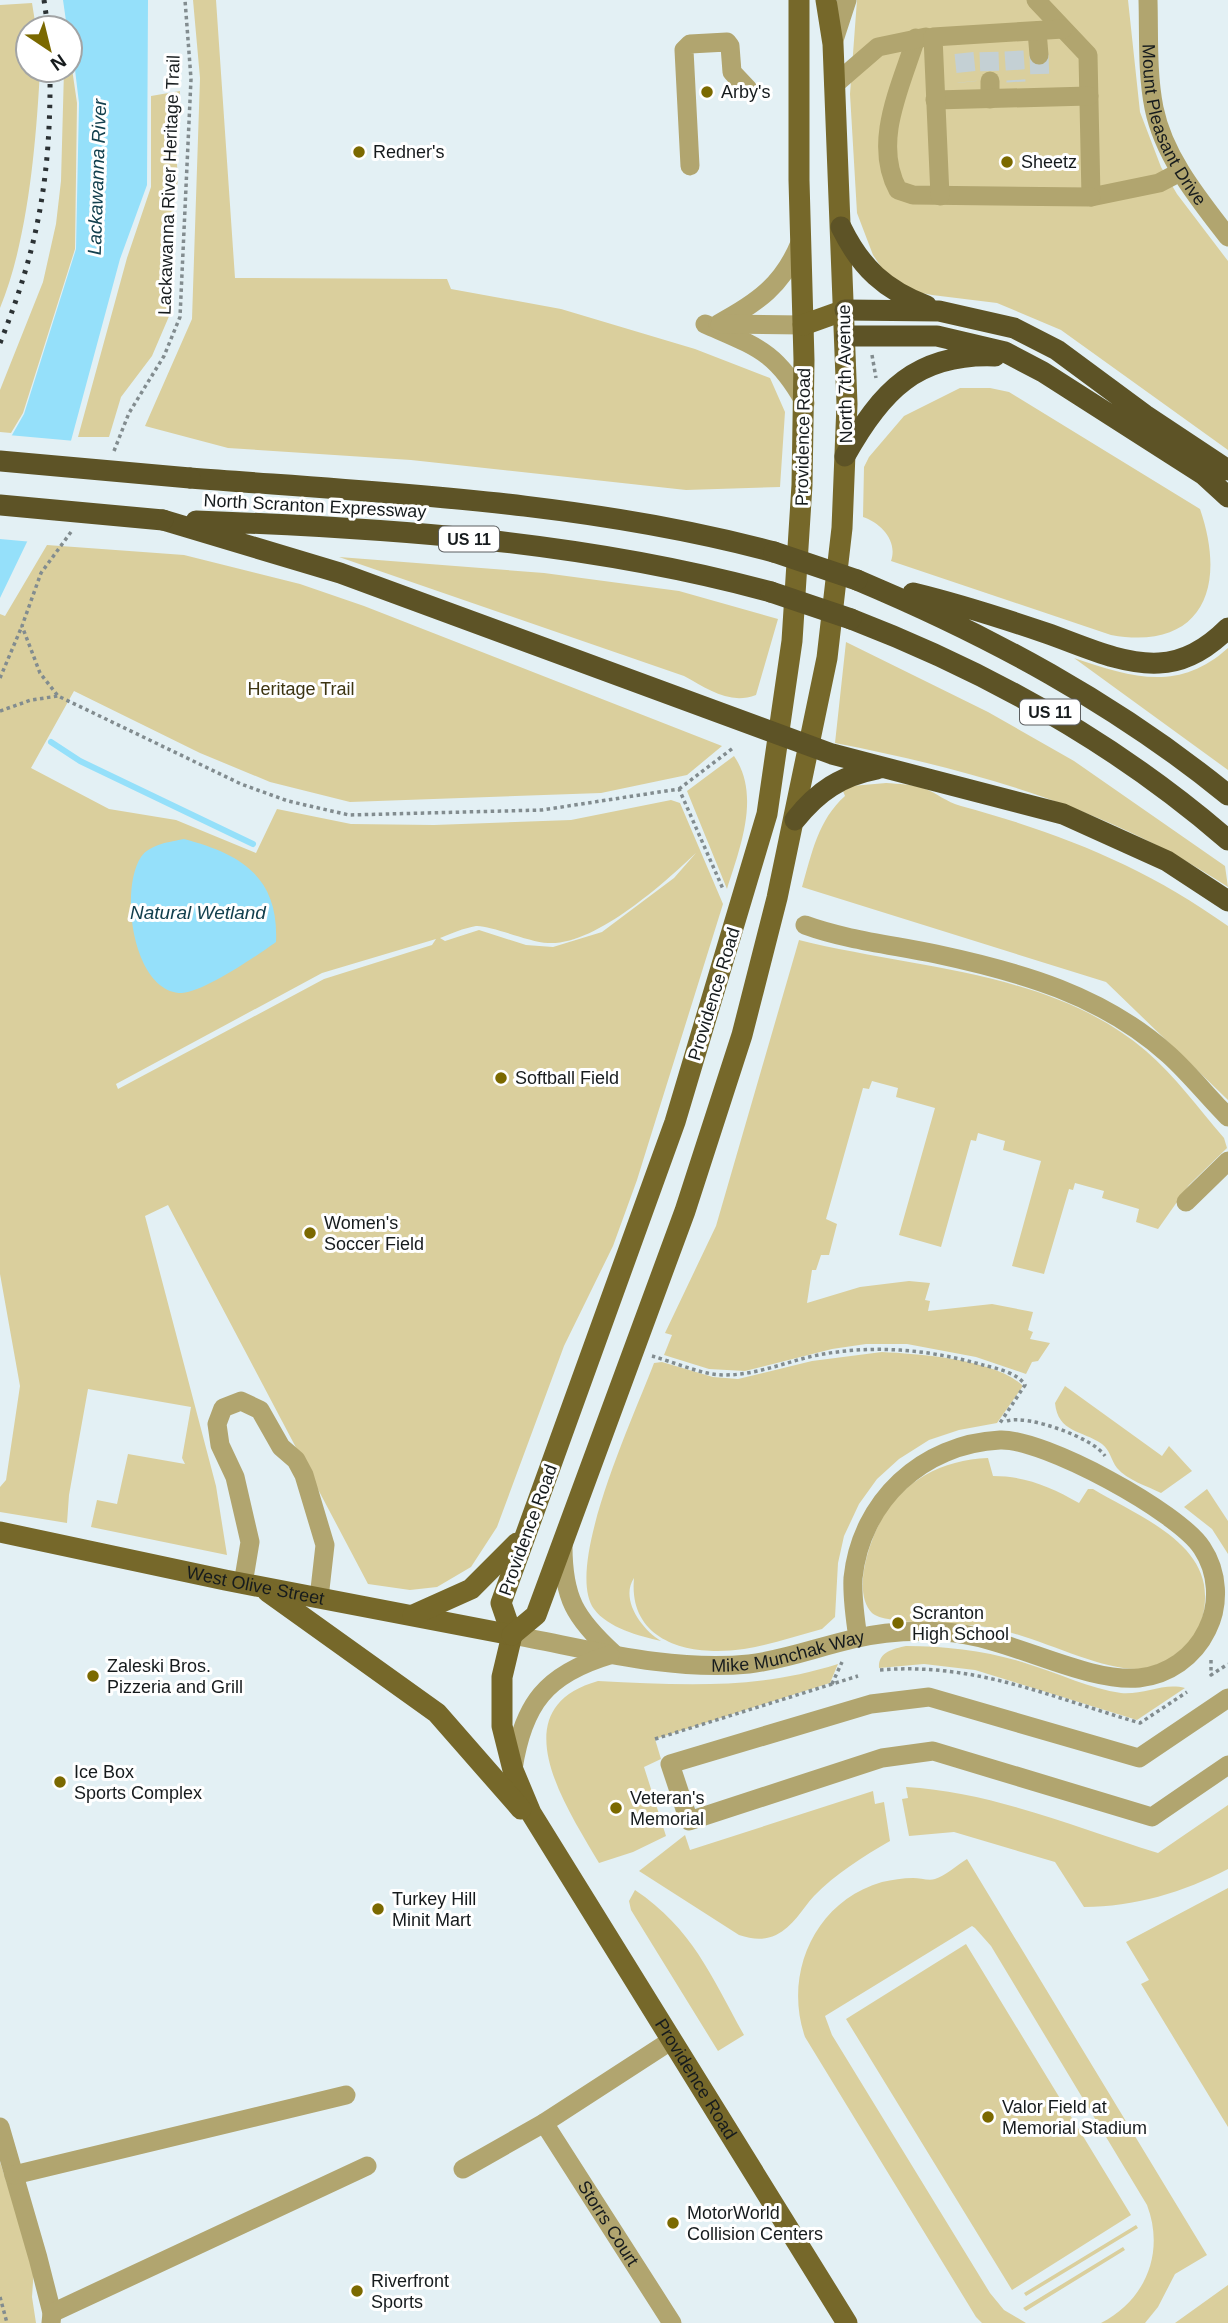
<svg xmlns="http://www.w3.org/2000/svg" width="1228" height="2323" viewBox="0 0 1228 2323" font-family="Helvetica,sans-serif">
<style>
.green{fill:#dacf9d;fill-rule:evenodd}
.water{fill:#95e0fa}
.pier{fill:#e3f0f4}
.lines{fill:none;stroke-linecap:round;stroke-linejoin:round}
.stream{stroke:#95e0fa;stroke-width:6}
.minor-tunnel{stroke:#c4d0d4;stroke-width:19;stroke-dasharray:19 10;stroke-linecap:butt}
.path{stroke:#828c8f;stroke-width:3.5;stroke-dasharray:3.5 3.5;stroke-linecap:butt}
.minor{stroke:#b1a56f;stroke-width:19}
.major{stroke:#76682a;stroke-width:21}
.highway{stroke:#5d5326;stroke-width:21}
.rail{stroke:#2c3234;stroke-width:5;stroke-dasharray:3.5 7;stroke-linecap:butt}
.highway-bridge{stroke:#5d5326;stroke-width:21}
.poi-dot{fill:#7b6900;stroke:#fff;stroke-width:2.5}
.labels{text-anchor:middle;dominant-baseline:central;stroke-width:6;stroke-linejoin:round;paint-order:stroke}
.shield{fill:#fff;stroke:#5c5f61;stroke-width:2}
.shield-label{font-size:16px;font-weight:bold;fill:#161b1d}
.poi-label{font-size:18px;fill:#161b1d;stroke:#fff;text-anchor:start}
.street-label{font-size:18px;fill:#161b1d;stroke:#fff}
.park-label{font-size:18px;fill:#3d3512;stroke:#fff}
.water-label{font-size:19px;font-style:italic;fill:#13404e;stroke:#fff}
</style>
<rect width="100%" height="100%" fill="#e3f0f4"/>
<path class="green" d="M193,0H216L235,278L447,279L451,289L561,309L695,349L770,378L785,412L780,487L686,490L411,460L228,448L145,426L192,319L200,78Z
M857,0H1128L1140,112L1161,167L1177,194L1228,261V450L1061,330L997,303L932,295L912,291L890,280L873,255L857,213L850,94Z
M32,3L36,28H28V70H40C36,144 28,240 0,308V5Z
M70,55L77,103L75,249L23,413L11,433L0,432V390L43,282L56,224L61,181L64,70H70Z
M180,91L176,151L178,179L170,236V314L152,356L121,397L109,437H78L127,258L151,187V96Z
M960,388H990L1009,392L1200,509C1228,590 1200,651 1111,635L891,561C898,541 881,523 863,517L864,467L869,457L904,416Z
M47,545L184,555L300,584L364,606L722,746L687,775L601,793L350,802L270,782L200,753L74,691L31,768L109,809L176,820L256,853L277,809L351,824L434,825L571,820L671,800L680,803L723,904L637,1180L613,1246L564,1346L497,1527L471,1567L437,1587L410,1590L368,1584L168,1205L145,1216L216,1486L227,1555L91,1527L97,1500L117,1504L128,1454L185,1464L182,1458L191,1407L88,1389L69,1495L67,1523L0,1512V1487L6,1480L20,1386L0,1274V614L5,616ZM696,853L674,878L602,932L553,947L526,945L479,930L445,941L440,938C450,934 464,928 476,926C490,925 528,942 548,943C595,946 664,883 696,853ZM436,939L432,945L324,979L118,1089L116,1084L322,973Z
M339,557L544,573L679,591L778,619L756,695C729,705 708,689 684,676Z
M846,642L988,712L1074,761L1225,866L1228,887C1110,808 973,770 835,743Z
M1228,648V770L1074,658C1131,677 1178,693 1228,648Z
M734,756C761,795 740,848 727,889L687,791Z
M886,783C899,784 911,784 923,788C937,793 946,802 961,806C1060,833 1144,866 1228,926V1100L1106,982L802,887C812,853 818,820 845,796L843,791L852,786Z
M799,940C914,969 1051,970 1146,1051C1175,1076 1199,1109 1224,1138L1227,1148L1189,1185L1158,1229L1136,1222L1139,1209L1102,1198L1104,1191L1075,1183L1073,1190L1069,1189L1044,1274L1012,1266L1041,1161L1003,1150L1005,1141L978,1133L976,1141L971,1140L941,1247L899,1235L935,1108L896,1097L898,1088L872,1081L869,1089L863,1088L826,1219L837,1224L829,1255H821L816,1270H812L807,1303L860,1287L909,1281L930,1283L925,1300L930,1301L928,1311L992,1304L1033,1312L1028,1330L1033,1332L1030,1339L1050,1343L1038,1361L1032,1362L1026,1374L976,1357L907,1344H866L832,1349L745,1371L709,1369L664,1355L672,1335L665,1333L716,1226Z
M882,1352C919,1354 995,1359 1023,1386L997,1423L959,1430L929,1440L899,1459L877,1479L859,1504L844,1536L838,1563L835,1617L822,1629C796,1636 770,1645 744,1649C690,1657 628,1642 634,1578C620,1599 641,1629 661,1641C639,1636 608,1628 594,1609C563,1566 636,1412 654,1363L662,1362L713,1377L738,1379L812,1361Z
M1065,1386L1162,1456L1169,1446L1192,1471L1161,1493C1147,1486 1127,1480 1117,1468C1111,1460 1110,1450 1102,1444C1082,1430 1058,1433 1055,1403Z
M988,1458L993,1476C1025,1476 1051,1487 1079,1503L1088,1489H1093C1134,1514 1207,1541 1205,1598C1205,1611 1201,1627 1193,1637C1180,1654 1161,1667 1139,1669C1099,1671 1031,1633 986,1627C964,1623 884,1625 872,1613C852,1592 869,1544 880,1522C903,1480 942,1460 988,1458Z
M1207,1489L1228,1521V1554L1212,1529L1184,1507Z
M906,1646C947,1646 989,1651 1028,1664C1058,1673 1091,1689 1121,1693C1144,1695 1164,1682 1185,1688L1137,1720L975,1670L924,1664L879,1668C878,1652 893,1649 906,1646Z
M838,1664L830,1683L655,1739L661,1759L644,1767L666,1836L633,1852L599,1863C567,1808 499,1709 598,1681C683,1685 756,1690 838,1664Z
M906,1787C992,1792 1075,1827 1158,1853L1228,1805V1869C1184,1892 1134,1907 1084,1907L1055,1862L954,1832L909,1836L902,1799L908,1798Z
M873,1791L875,1804L884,1802L890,1841C864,1856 835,1874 814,1896C802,1909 793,1927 776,1935C763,1941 752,1939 739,1935L639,1871L685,1835L690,1850Z
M967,1859L1207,2255L1175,2274L1158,2307L1145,2323H1101C1146,2300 1165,2252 1147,2205L991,1946L975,1928L972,1926L825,2016L832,2035L990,2293L1004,2310L1026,2323H982L976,2317L805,2037C783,1974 815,1901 882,1882C892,1880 903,1878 913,1878C920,1878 929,1881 935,1879C945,1876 957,1865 967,1859Z
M1228,1888V2127L1141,1984L1149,1980L1126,1942Z
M635,1890C693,1929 711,1976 744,2035L718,2051L631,1910L629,1901Z
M966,1944L1131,2215L1012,2290L846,2019Z
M0,2162L34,2267L32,2297L36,2323H0Z
M1136,2225L1138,2228L1026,2296L1024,2293Z
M1123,2247L1125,2250L1026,2311L1023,2308Z
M1228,2285V2323H1175Z"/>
<path class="water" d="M63,0H148L147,185L120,259L65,463L0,598V456L24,414L76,249L79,103L70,28H67Z
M184,839C241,854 279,877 276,942C258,955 204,992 182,993C133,993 119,890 141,857C150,844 170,842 184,839Z"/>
<path class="pier" d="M8,435L75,441L56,503L33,542L0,539V449Z"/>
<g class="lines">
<path class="stream" d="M51,742L80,761L253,844"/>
<path class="minor-tunnel" d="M1014,51L1016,82
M989,52L990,81
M964,53L967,82
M1039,55L1040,82"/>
<path class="path" d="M872,355L876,378
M114,451L129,413L164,356L180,317L191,79L185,0
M71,532L41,573L22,626L40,673L58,696L241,784L288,801L349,815L542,810L679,789L723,889
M0,678L22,626
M0,711L31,700L58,696
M679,789L733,748
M652,1356C674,1362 702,1375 724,1375C756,1375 783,1363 813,1356C871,1344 927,1349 983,1365C996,1368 1018,1373 1025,1385L1000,1423
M1007,1421C1027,1414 1094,1438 1105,1456
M1211,1660V1675L1228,1664
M880,1670C975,1662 1050,1697 1140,1723L1187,1692
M832,1684L842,1662
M655,1739L858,1676
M0,2297L7,2323"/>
<g class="minor">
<path d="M1036,0L1088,55L1091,197L1159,183L1180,172"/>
<path id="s1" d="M1148,0C1149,35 1147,73 1154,108C1164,157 1198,198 1228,237"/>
<path d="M1037,31L1039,55"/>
<path d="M916,38C901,86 872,142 898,190L913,195L1091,197"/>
<path d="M833,43L847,0"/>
<path d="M990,81V99"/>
<path d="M834,85L878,47L926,37"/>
<path d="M935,100L1089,96"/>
<path d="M690,166L684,50L690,44L727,42L730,46L732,72L748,89"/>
<path d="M940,196L933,37L1063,29"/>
<path d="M705,324C757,347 776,351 805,403"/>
<path d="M718,324C757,303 783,285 800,243"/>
<path d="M720,324L803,325"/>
<path d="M805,925C846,940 893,945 936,954C1020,972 1103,995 1169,1055C1190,1074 1208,1097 1228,1117"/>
<path d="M1186,1202L1228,1161"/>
<path d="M563,1546C563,1598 575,1618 613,1653"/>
<path d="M243,1584L250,1542L235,1477L220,1445L217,1424L223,1408L241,1401L260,1410L281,1447L296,1460L304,1475L325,1545L319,1598"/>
<path id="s2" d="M512,1635C589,1649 670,1672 749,1664C784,1660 818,1647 853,1639C881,1632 916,1630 945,1632C1008,1636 1084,1683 1139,1678C1168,1675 1194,1657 1207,1630C1220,1604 1218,1572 1202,1548C1179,1512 1043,1438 1000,1440C922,1444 861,1501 853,1578C852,1598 855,1618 858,1638"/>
<path d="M1228,1698L1139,1758L929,1697L871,1704L670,1764L689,1821L882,1758L933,1751L1152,1817L1228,1765"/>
<path d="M513,1769C523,1704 546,1674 610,1655"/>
<path id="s3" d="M544,2123L672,2323"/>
<path d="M0,2127L38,2258L52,2313L51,2323"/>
<path d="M463,2169L544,2123L672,2040"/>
<path d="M14,2175L346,2095"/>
<path d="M52,2313L367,2166"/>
</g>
<g class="major">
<path id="s4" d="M799,0V180L804,360L802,485L792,641L767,814L675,1122L501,1603L512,1635L502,1677V1726L513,1770L531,1813L847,2323"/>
<path d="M803,325L845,310"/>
<path id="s5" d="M0,1532L225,1580L512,1635"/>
<path d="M268,1592L437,1713L521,1809"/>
<path d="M413,1615L471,1589L517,1543"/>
<path d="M512,1635L536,1615L685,1211L742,1035L777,898L827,658L842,528L847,404L833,44L826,0"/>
</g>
<path class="highway" d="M841,227C861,268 885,290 927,306
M845,310L939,311L1014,328L1057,350L1145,415L1228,470
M846,336H937L1005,352L1043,372L1204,475L1228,497
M845,456C881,391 917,353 995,356
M190,478C386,493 583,501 774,552
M163,520L340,573L832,754L1063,814L1167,861L1228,901
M196,521C390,528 584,541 771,592
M857,580C990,636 1115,703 1228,795
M913,593C958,604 1002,618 1046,633C1081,645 1121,665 1159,663C1187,662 1209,647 1228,628
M851,619C989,672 1116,743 1228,840
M795,820C818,791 841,776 877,769"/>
<path class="rail" d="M44,0L48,28
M0,343C39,246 51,174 50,70"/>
<path class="highway-bridge" d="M0,461L190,478
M0,505L163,520
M774,552L857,580
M771,592L851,619"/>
</g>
<g class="poi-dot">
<circle cx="707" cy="92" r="7"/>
<circle cx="359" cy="152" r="7"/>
<circle cx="1007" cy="162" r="7"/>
<circle cx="501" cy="1078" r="7"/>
<circle cx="310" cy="1233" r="7"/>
<circle cx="898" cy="1623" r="7"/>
<circle cx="93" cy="1676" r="7"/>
<circle cx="60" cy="1782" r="7"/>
<circle cx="616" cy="1808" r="7"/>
<circle cx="378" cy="1909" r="7"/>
<circle cx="988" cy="2117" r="7"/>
<circle cx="673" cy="2223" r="7"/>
<circle cx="357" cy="2291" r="7"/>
</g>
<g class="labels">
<g class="shield">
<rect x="439" y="526.5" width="60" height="25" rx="5"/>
<rect x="1020" y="699.5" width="60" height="25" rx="5"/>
</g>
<g class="shield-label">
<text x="469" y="539">US 11</text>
<text x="1050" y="712">US 11</text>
</g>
<g class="poi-label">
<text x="721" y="92">Arby's</text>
<text x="373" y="152">Redner's</text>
<text x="1021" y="162">Sheetz</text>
<text x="515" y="1078">Softball Field</text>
<text x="324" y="1223">Women's<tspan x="324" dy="21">Soccer Field</tspan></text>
<text x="912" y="1613">Scranton<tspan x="912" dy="21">High School</tspan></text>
<text x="107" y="1666">Zaleski Bros.<tspan x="107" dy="21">Pizzeria and Grill</tspan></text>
<text x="74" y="1772">Ice Box<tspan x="74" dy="21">Sports Complex</tspan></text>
<text x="630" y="1798">Veteran's<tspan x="630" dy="21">Memorial</tspan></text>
<text x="392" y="1899">Turkey Hill<tspan x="392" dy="21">Minit Mart</tspan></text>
<text x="1002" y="2107">Valor Field at<tspan x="1002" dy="21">Memorial Stadium</tspan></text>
<text x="687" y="2213">MotorWorld<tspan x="687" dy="21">Collision Centers</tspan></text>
<text x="371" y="2281">Riverfront<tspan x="371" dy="21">Sports</tspan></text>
</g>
<g class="street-label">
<text stroke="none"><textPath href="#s1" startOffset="130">Mount Pleasant Drive</textPath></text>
<text transform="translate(169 185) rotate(-88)">Lackawanna River Heritage Trail</text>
<text transform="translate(845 374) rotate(-91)">North 7th Avenue</text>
<text transform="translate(803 437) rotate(-89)">Providence Road</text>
<text transform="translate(315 506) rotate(3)">North Scranton Expressway</text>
<text transform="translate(714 994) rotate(-73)">Providence Road</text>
<text transform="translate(528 1530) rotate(-70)">Providence Road</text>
<text stroke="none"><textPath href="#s5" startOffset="261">West Olive Street</textPath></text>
<text stroke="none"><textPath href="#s2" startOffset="280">Mike Munchak Way</textPath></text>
<text stroke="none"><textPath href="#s4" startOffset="2180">Providence Road</textPath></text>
<text stroke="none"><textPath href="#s3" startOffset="119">Storrs Court</textPath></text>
</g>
<g class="park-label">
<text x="301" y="689">Heritage Trail</text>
</g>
<g class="water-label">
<text transform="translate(97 177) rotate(-88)">Lackawanna River</text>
<text x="198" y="912">Natural Wetland</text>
</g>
</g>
<g transform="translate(49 49) rotate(145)"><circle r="33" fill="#ffffff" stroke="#a2a4a5" stroke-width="2"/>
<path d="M0-5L12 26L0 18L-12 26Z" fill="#7b6900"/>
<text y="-10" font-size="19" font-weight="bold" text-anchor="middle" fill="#161b1d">N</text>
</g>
</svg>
